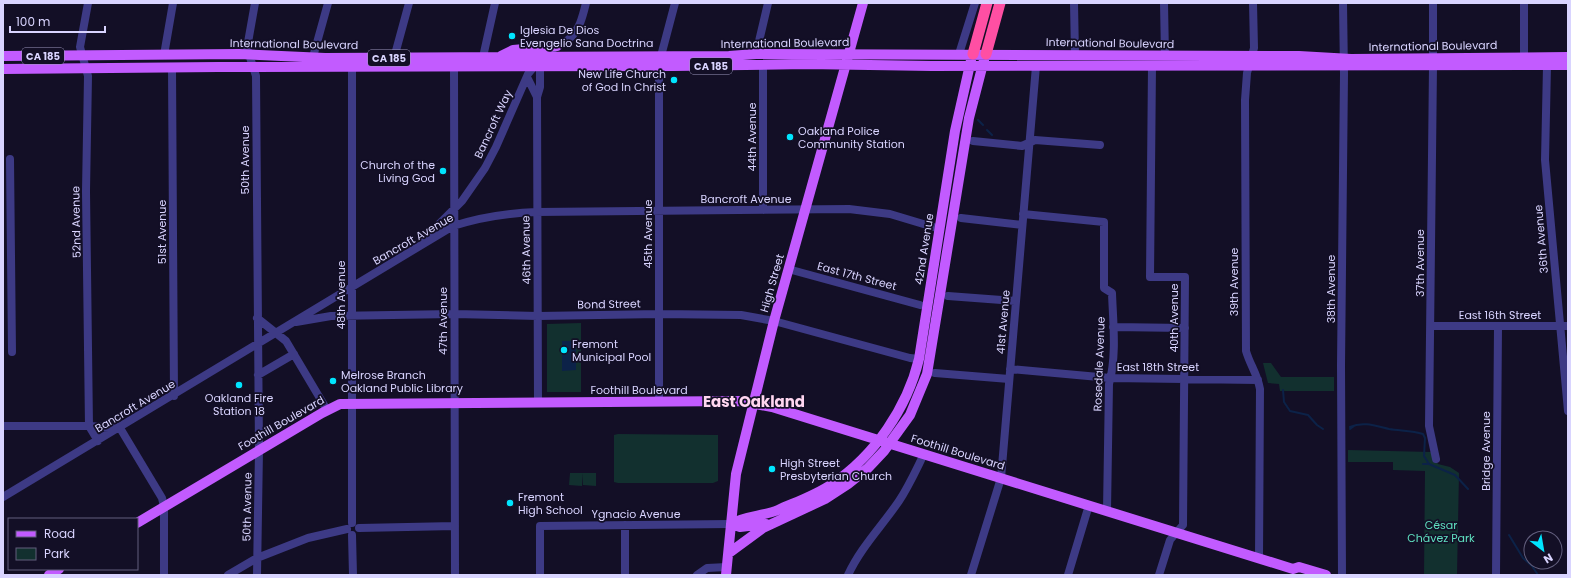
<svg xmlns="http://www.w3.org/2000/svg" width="1571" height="578" viewBox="0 0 1571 578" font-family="Poppins,sans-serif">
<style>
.green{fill:#12302f}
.water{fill:#0c2248}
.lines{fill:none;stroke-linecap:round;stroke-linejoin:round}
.stream{stroke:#0c2248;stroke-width:2}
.minor{stroke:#3d3a85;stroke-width:8}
.major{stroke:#c25bff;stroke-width:10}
.highway{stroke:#ff4fa3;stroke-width:11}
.poi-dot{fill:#00e5ff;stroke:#130f26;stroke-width:1.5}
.labels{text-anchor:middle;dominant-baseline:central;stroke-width:3.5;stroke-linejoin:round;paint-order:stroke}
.shield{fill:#130f26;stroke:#9e99be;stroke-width:1}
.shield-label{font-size:10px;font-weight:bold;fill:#d9d4ff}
.poi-label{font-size:11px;fill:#d9d4ff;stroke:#130f26;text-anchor:start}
.street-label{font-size:11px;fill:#d9d4ff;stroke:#130f26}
.park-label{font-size:11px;fill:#5fe0c0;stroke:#130f26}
.district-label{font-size:15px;font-weight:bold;fill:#ffd6f0;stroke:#130f26}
</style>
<rect width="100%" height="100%" fill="#130f26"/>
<path class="green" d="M581,323V392H547V324Z
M1263,363H1271L1281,377H1334V391H1280L1279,384L1268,383Z
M618,434L718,435V481L713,483H618L614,482V435Z
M1348,450L1431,452L1438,464L1450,467L1459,473L1457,575H1424L1425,471L1393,470V462H1348Z
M570,473H583L582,486L569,485Z
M583,473H596V486L583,485Z"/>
<path class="water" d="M562,341H576V370L562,371Z"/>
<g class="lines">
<path class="stream" d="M978,120L983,125
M987,130L992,135
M1283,390L1284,402L1290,411L1308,415L1317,425L1323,429
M1350,427C1363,421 1376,426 1389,429C1400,431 1412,430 1423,434L1425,438L1424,456L1429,464L1455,475L1468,489
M1350,429L1354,426
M1423,464H1429
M1509,535L1523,558L1532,566L1538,575"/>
<path class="minor" d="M88,3L80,47L88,76L86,191L89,426L98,441
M255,3L247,48L256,76L259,450L257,575
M1074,3L1075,55
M1164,3L1165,56
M1253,3L1254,48L1247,73L1245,100L1246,351C1250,365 1257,373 1260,389L1259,558
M1433,3V57
M1524,3V57
M553,49C558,45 565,43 570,38C580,29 583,15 586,3
M756,54L768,3
M959,54L975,3
M164,55L173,3
M661,56L675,3
M313,57L328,3
M483,57L495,3
M394,58L409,3
M763,64V210
M1152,66L1150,277H1185L1183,525L1170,540L1159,575
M1433,66L1429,426L1436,459
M1547,66L1545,160L1568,411
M454,67L455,575
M172,68L174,396
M527,77L537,97L538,403
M537,97L540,87V67
M973,141L1022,146L1035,140L1100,145
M10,159L12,352
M1023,214L1104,222V288L1112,293C1113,322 1117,356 1109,384L1107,511
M961,218L1022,225
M422,241L462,201L485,168L496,147L528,74L537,63
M788,269L920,305
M948,296L1015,301
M257,318L286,341L327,410
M296,322L331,316L454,314L538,316L660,314L741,315L774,321L910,358L919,359
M1431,326H1568
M1113,327L1185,328
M1010,369L1110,378L1258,380
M935,373L1009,379
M258,375L294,354
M659,402V66
M3,426H89L120,428
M120,428L162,498L164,507V575
M3,497L453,226C481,217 508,213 537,212L849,209L890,214L940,229
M352,523V67
M625,525V575
M359,528L455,526
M352,535L353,575
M228,575L257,558L308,538L347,529
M540,575V526L731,524
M697,575L707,568L727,567
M848,575C861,547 882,526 899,501C909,486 916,470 924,454
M971,575L1001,478L1036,66
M1068,575L1089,505
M1342,575L1341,365L1344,74L1343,3
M1496,575L1498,327"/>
<path class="major" d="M3,56L239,54L325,58L729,56L756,54L1299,56L1351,59L1568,57
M501,56L513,50L557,46
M3,69L218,67L673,66L807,64L932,66L1568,65
M137,523L322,413L340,404L739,401L772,407L1293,569L1299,567L1326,575
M731,524C743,516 764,516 778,510C796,502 816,495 832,484C875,455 907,408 919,359L955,131L971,60
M731,524L740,527L766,524
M729,553L763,528L825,499L848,484L868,468L884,451L910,415L927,374L969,118L984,60
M49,575L59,569
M726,575L736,474L774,321L863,3"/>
<path class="highway" d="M973,54L987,3
M986,54L1000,3"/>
</g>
<g class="poi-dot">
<circle cx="512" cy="36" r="4"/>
<circle cx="674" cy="80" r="4"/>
<circle cx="790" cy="137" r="4"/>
<circle cx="443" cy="171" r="4"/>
<circle cx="564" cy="350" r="4"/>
<circle cx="333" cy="381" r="4"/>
<circle cx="239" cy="385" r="4"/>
<circle cx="772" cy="469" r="4"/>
<circle cx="510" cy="503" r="4"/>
</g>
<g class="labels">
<g class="shield">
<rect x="22" y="48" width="42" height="16" rx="3"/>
<rect x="368" y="50" width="42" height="16" rx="3"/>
<rect x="690" y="58" width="42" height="16" rx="3"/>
</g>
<g class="shield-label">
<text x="43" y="56">CA 185</text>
<text x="389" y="58">CA 185</text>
<text x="711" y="66">CA 185</text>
</g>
<g class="poi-label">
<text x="520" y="30">Iglesia De Dios<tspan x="520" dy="13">Evengelio Sana Doctrina</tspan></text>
<text x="666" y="74" text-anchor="end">New Life Church<tspan x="666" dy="13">of God In Christ</tspan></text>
<text x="798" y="131">Oakland Police<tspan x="798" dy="13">Community Station</tspan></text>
<text x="435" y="165" text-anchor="end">Church of the<tspan x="435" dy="13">Living God</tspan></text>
<text x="572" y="344">Fremont<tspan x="572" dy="13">Municipal Pool</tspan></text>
<text x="341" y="375">Melrose Branch<tspan x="341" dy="13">Oakland Public Library</tspan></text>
<text x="239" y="398" text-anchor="middle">Oakland Fire<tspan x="239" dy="13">Station 18</tspan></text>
<text x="780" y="463">High Street<tspan x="780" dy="13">Presbyterian Church</tspan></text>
<text x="518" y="497">Fremont<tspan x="518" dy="13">High School</tspan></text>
</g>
<g class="street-label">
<text transform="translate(785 43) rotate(-1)">International Boulevard</text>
<text transform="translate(1110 43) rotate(1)">International Boulevard</text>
<text transform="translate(294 44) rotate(1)">International Boulevard</text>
<text transform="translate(1433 46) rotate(-1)">International Boulevard</text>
<text transform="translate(493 124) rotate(-65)">Bancroft Way</text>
<text transform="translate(752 137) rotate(-90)">44th Avenue</text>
<text transform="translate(245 160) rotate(-90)">50th Avenue</text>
<text x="746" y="199">Bancroft Avenue</text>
<text transform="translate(76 222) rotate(-91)">52nd Avenue</text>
<text transform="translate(162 232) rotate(-90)">51st Avenue</text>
<text transform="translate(648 234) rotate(-90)">45th Avenue</text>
<text transform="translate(413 239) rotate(-30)">Bancroft Avenue</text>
<text transform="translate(1541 239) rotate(-95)">36th Avenue</text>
<text transform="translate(924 249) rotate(-81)">42nd Avenue</text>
<text transform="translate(526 250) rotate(-91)">46th Avenue</text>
<text transform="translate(1420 263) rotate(-90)">37th Avenue</text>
<text transform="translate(857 276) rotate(15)">East 17th Street</text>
<text transform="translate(1234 282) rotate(-90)">39th Avenue</text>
<text transform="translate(772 283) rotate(-74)">High Street</text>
<text transform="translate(1331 289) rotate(-90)">38th Avenue</text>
<text transform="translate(341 295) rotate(-90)">48th Avenue</text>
<text transform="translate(609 304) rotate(-1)">Bond Street</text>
<text x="1500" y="315">East 16th Street</text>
<text transform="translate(1174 318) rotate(-90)">40th Avenue</text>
<text transform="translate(443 321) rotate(-90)">47th Avenue</text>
<text transform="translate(1003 322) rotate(-85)">41st Avenue</text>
<text transform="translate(1099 364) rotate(-88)">Rosedale Avenue</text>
<text x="1158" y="367">East 18th Street</text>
<text x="639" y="390">Foothill Boulevard</text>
<text transform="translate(135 406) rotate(-31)">Bancroft Avenue</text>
<text transform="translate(281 423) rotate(-30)">Foothill Boulevard</text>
<text transform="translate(1486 451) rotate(-90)">Bridge Avenue</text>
<text transform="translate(958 452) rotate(17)">Foothill Boulevard</text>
<text transform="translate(247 507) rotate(-89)">50th Avenue</text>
<text x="636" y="514">Ygnacio Avenue</text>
</g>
<g class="park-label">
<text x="1441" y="525">César<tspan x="1441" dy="13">Chávez Park</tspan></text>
</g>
<g class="district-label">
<text x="754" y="401">East Oakland</text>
</g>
</g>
<rect width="1571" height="578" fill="none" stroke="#d9d4ff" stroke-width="8"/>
<rect x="8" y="518" width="130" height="52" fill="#130f26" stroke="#625e7d"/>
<rect x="16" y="531" width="20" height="6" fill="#c25bff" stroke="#625e7d"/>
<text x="44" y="538" font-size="12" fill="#d9d4ff">Road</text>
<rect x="16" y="548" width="20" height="12" fill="#12302f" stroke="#625e7d"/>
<text x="44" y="558" font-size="12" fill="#d9d4ff">Park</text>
<g transform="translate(1543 550) rotate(149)"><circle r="19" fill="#130f26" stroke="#625e7d"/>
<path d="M0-3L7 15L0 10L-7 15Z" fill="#00e5ff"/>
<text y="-6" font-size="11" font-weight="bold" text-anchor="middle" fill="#d9d4ff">N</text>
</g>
<path d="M10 26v6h95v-6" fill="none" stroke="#d9d4ff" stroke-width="2"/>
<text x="16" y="26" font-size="12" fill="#d9d4ff" stroke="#130f26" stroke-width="3" paint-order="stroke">100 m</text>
</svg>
